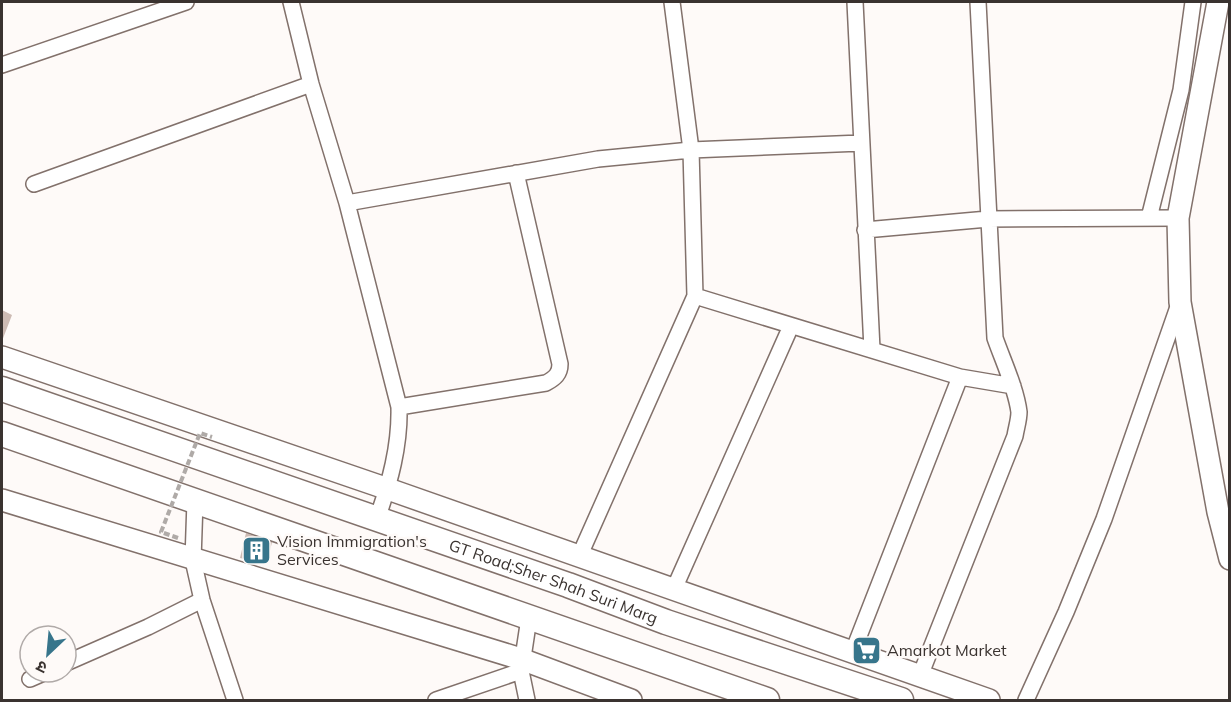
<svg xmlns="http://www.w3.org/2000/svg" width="1231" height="702" viewBox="0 0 1231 702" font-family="Mulish,'Noto Sans Devanagari',sans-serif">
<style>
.building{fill:#cdbbb4}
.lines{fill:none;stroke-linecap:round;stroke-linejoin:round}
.street-casing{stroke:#82716b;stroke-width:18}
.secondary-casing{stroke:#82716b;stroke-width:24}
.primary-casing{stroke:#82716b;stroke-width:27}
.street{stroke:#fff;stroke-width:15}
.secondary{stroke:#fff;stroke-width:21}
.primary{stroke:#fff;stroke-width:24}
.path-bridge{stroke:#afaaa7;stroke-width:4;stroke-dasharray:6 3;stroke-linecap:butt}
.labels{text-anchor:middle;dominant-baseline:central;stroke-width:5;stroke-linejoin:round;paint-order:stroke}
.poi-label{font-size:16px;fill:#3a3330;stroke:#fefaf8;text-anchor:start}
.street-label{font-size:16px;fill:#3a3330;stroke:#fefaf8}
</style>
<rect width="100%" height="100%" fill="#fefaf8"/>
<path class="building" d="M2,310L12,315L2,341Z
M246,533L272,542L267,564L240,558Z"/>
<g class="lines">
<defs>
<path id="street" d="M291,2L311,84L347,203L399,407C400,446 390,482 377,519
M855,2L872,349
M2,65L186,2
M34,184L311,84
M347,203L598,159L691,150L861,143
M1149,218L1181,90L1193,2
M865,230L988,219L1178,218
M695,296L960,377L1013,386
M399,407L546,383C555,378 560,374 560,364L516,173
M195,501L193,560L202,600L235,700
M579,557L695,296L691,150L672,2
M674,589L791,326
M852,654L960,377
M66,663L148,627L202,600
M920,676L1015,436C1016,429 1019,420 1019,412C1016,388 1003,361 995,338L978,2
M30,679L46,672
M436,700L521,671
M527,700L521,671L529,618
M1026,700L1066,612L1104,519L1179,304"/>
<path id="secondary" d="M1218,2L1178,218L1180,302L1218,512L1230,559
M2,357L388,489L989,700
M2,500L521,659L631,700"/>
<g id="primary">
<path id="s1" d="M2,389L568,585L666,622L901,700"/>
<path d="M2,434L767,700"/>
</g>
</defs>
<use href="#street" class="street-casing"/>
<use href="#secondary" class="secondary-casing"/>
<use href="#primary" class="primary-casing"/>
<use href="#street" class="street"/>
<use href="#secondary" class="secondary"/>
<use href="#primary" class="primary"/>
<path class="path-bridge" d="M178,538L161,532L200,433L212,437"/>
</g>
<defs>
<symbol id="building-square" viewBox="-11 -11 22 22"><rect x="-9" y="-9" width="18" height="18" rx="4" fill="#37758b" stroke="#fefaf8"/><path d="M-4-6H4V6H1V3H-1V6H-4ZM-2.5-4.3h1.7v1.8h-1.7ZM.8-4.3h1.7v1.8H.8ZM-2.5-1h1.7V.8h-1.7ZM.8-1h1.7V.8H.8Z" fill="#fff"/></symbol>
<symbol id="supermarket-square" viewBox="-11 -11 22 22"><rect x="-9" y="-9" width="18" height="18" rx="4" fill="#37758b" stroke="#fefaf8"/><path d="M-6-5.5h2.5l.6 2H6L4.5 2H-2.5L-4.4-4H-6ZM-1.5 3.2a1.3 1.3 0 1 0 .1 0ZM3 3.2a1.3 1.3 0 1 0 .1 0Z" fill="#fff"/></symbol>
</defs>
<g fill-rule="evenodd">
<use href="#building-square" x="240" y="534" width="33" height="33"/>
<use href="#supermarket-square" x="850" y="634" width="33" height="33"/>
</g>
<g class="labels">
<g class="poi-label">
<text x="277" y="541">Vision Immigration's<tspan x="277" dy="18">Services</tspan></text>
<text x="887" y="650">Amarkot Market</text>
</g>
<g class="street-label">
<text stroke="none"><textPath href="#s1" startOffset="584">GT Road;Sher Shah Suri Marg</textPath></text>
</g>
</g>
<rect width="1231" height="702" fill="none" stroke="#3a3330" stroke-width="6"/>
<g transform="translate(48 654) rotate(206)"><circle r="28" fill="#fefaf8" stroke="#b0aaa8" stroke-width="1.5"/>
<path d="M0-4.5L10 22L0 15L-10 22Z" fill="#37758b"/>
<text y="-9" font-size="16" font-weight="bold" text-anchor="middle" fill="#3a3330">उ</text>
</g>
</svg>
